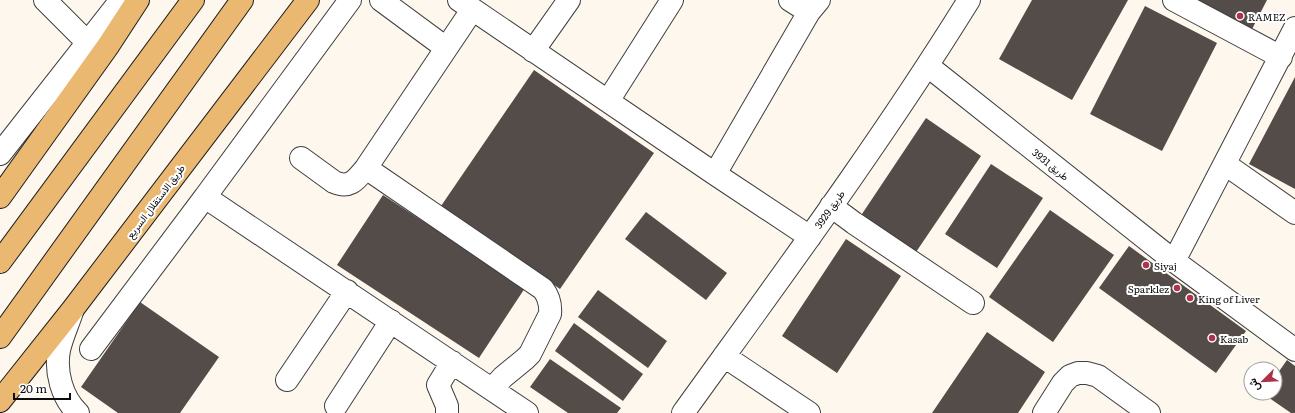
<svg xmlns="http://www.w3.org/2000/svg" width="1295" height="413" viewBox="0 0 1295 413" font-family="Literata,Vazirmatn,serif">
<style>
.building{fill:#534c49}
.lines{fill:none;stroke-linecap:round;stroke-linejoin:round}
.minor-casing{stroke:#3f3f3f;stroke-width:24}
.major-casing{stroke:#1d1d1d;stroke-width:24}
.minor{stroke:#fff;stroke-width:22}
.major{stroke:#eab870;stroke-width:22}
.poi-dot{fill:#ad334d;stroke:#fff;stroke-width:1.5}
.labels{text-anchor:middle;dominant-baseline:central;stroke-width:4;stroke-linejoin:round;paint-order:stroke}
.poi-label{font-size:10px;fill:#0c0c0c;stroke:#fff;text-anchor:start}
.street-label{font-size:10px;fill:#0c0c0c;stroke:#fff}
</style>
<rect width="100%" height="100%" fill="#fdf7ed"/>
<path class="building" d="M1032,0H1128L1072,100L999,59Z
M1191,0H1267L1250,33Z
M1145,6L1217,43L1162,151L1090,114Z
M534,70L654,153L560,289L441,206Z
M1295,77V189L1249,164Z
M926,118L981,156L912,258L858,220Z
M991,164L1043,198L997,268L945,234Z
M383,195L525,288L479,358L337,265Z
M1050,210L1114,255L1053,342L989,297Z
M646,212L727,273L706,300L625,239Z
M846,239L901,276L837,373L782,336Z
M1129,246L1246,331L1216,373L1099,288Z
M598,290L667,341L648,368L578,317Z
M140,302L219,357L180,413H118L81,387Z
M574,323L643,374L623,401L555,351Z
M987,332L1045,372L1018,413H932Z
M550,359L621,408L617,413H568L530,387Z
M1287,360L1295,366V413H1291L1262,393H1275V377Z"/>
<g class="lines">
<defs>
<path id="minor" d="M45,0L87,42
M381,0L446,48
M459,0L715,174L810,237
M790,0L809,12
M1174,0L1281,57
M533,51L569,0
M928,66L1174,261L1295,350
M608,101L672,0
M0,154L121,0
M301,158L334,182C350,189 356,180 366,168L472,10
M1225,164L1295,213
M366,168L543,289C549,297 551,304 550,314L530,354L525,359L503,377L492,389
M715,174L809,12L819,0
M205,197L350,0
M831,206L854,223L973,303
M1174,261L1295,28
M72,312C68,324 62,337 59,350C55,372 62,398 78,413
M91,349L205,197L527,413
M724,356L809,413
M287,380L347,291
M336,406L391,321
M447,413V406L438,385L452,362
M683,413C781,277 881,142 969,0
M1044,413L1063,383L1070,376L1078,373H1087L1098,376L1149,413"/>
<path id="major" d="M0,197L108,46L138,0
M0,262L193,0
M0,337L242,0
M0,401L73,309L308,0"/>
</defs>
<use href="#minor" class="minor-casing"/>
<use href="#major" class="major-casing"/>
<use href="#minor" class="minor"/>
<use href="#major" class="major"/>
</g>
<g class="poi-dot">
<circle cx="1240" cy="16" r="4"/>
<circle cx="1146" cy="265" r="4"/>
<circle cx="1177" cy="288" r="4"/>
<circle cx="1190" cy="298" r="4"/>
<circle cx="1212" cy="338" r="4"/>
</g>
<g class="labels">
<g class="poi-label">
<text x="1248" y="16">RAMEZ</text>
<text x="1154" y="265">Siyaj</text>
<text x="1169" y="288" text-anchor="end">Sparklez</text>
<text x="1198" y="298">King of Liver</text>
<text x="1220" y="338">Kasab</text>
</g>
<g class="street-label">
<text transform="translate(1051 164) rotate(39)">طريق 3931</text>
<text transform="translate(155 201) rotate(-53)">طريق الاستقلال السريع</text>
<text transform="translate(829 209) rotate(-55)">طريق 3929</text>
</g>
</g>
<g transform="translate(1263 381) rotate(246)"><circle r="19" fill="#ffffff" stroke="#9e9e9e"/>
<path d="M0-3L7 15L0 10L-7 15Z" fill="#ad334d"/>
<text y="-6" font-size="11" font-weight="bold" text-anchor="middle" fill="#0c0c0c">ش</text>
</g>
<path d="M14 393v6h56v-6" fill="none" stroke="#0c0c0c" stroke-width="2"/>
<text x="20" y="393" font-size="12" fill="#0c0c0c" stroke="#ffffff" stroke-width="3" paint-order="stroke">20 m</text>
</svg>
